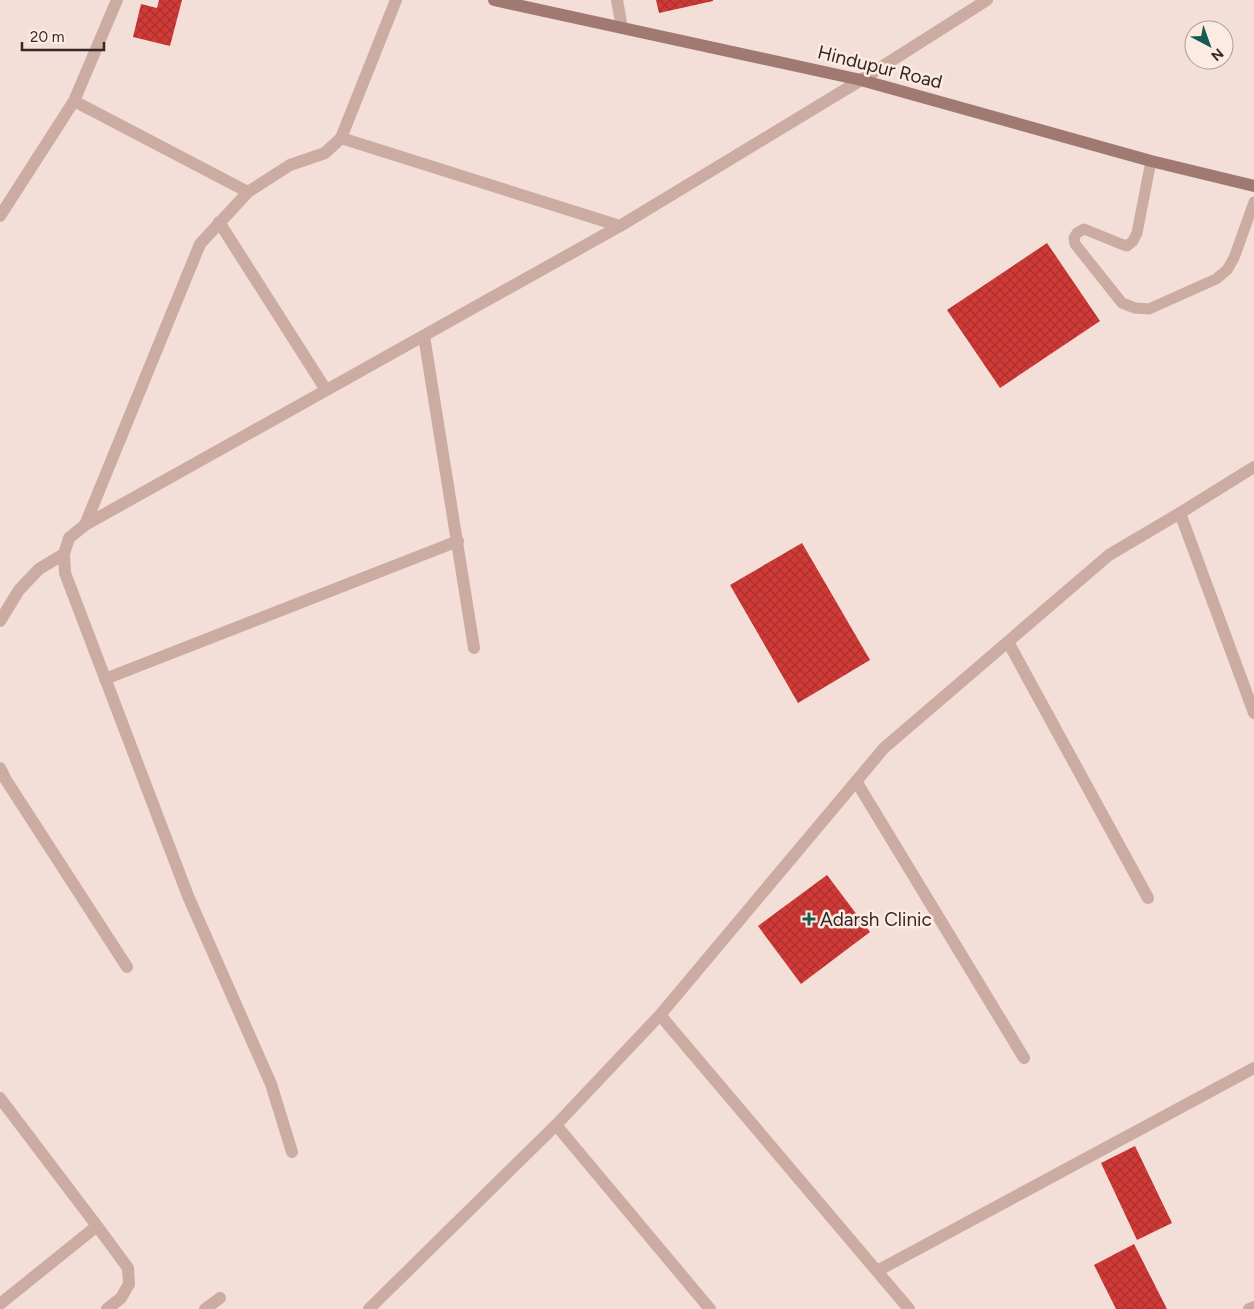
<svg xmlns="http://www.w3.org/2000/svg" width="1254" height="1309" viewBox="0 0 1254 1309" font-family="Figtree,sans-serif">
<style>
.building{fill:url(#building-cross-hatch)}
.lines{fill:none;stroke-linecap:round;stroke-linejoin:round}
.lane{stroke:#ccaca2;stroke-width:11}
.street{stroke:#ccaca2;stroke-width:12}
.secondary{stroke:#a07973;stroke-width:12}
.poi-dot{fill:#175b50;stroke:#fbebe3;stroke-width:2}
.labels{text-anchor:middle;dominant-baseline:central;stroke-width:5;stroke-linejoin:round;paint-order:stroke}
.street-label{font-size:19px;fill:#362725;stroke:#fbebe3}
.poi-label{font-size:19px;fill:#362725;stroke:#fbebe3;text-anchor:start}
</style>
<defs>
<pattern id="building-cross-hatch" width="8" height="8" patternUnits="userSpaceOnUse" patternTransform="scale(1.25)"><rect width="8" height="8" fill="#d13a37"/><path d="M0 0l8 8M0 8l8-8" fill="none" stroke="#aa312e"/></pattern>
</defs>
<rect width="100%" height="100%" fill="#f3dfd7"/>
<path class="building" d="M159,0H182L170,46L133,37L141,4L157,8Z
M656,0H713V1L659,13Z
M1047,243L1100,321L1000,388L947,310Z
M802,543L870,660L798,703L730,585Z
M827,875L870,932L801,984L758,926Z
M1135,1146L1172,1223L1137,1240L1101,1163Z
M1134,1244L1167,1309H1116L1094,1265Z"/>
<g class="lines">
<path class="lane" d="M1151,161L1137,233L1133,241L1127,246L1121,244L1084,229L1077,233L1074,238L1075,244L1122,303L1135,308L1149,309L1216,279L1227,270L1234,258L1254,202"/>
<path class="street" d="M617,0L622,28
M74,101L248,192
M341,138L620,226
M0,216L74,101L117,0
M219,222L326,390
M424,336L474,648
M1180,513L1254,713
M85,525L200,244L248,192L290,165L325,153L341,138L396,0
M0,621L19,590L39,569L64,554
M1008,642L1148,898
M105,679L458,541
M0,768L6,780L127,967
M856,781L1024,1058
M660,1015L909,1309
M0,1098L97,1226L0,1304
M556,1125L710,1309
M292,1152L271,1084L188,896L65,573L64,554L69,538L85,525L620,226L861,80L987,0
M97,1226L128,1268L129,1284L121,1298L107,1309
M877,1271L1254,1068
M205,1309L220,1298
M369,1309L556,1125L660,1015L884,748L1109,555L1180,513L1254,467
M1249,1309L1254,1307"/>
<path class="secondary" d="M494,0L861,80L1151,161L1254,186"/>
</g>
<path class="poi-dot" d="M806.5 911.5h5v5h5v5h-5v5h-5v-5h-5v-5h5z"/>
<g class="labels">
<g class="street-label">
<text transform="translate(880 67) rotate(14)">Hindupur Road</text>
</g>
<g class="poi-label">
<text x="820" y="919">Adarsh Clinic</text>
</g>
</g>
<g transform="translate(1209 45) rotate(139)"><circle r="24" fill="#fbebe3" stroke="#ac9d97"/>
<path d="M0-4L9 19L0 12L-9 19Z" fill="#175b50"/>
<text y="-8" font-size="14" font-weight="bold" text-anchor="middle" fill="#362725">N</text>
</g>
<path d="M22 42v8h82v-8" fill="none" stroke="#362725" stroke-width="2.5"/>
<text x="30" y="42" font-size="15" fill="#362725" stroke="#fbebe3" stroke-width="4" paint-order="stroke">20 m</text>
</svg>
